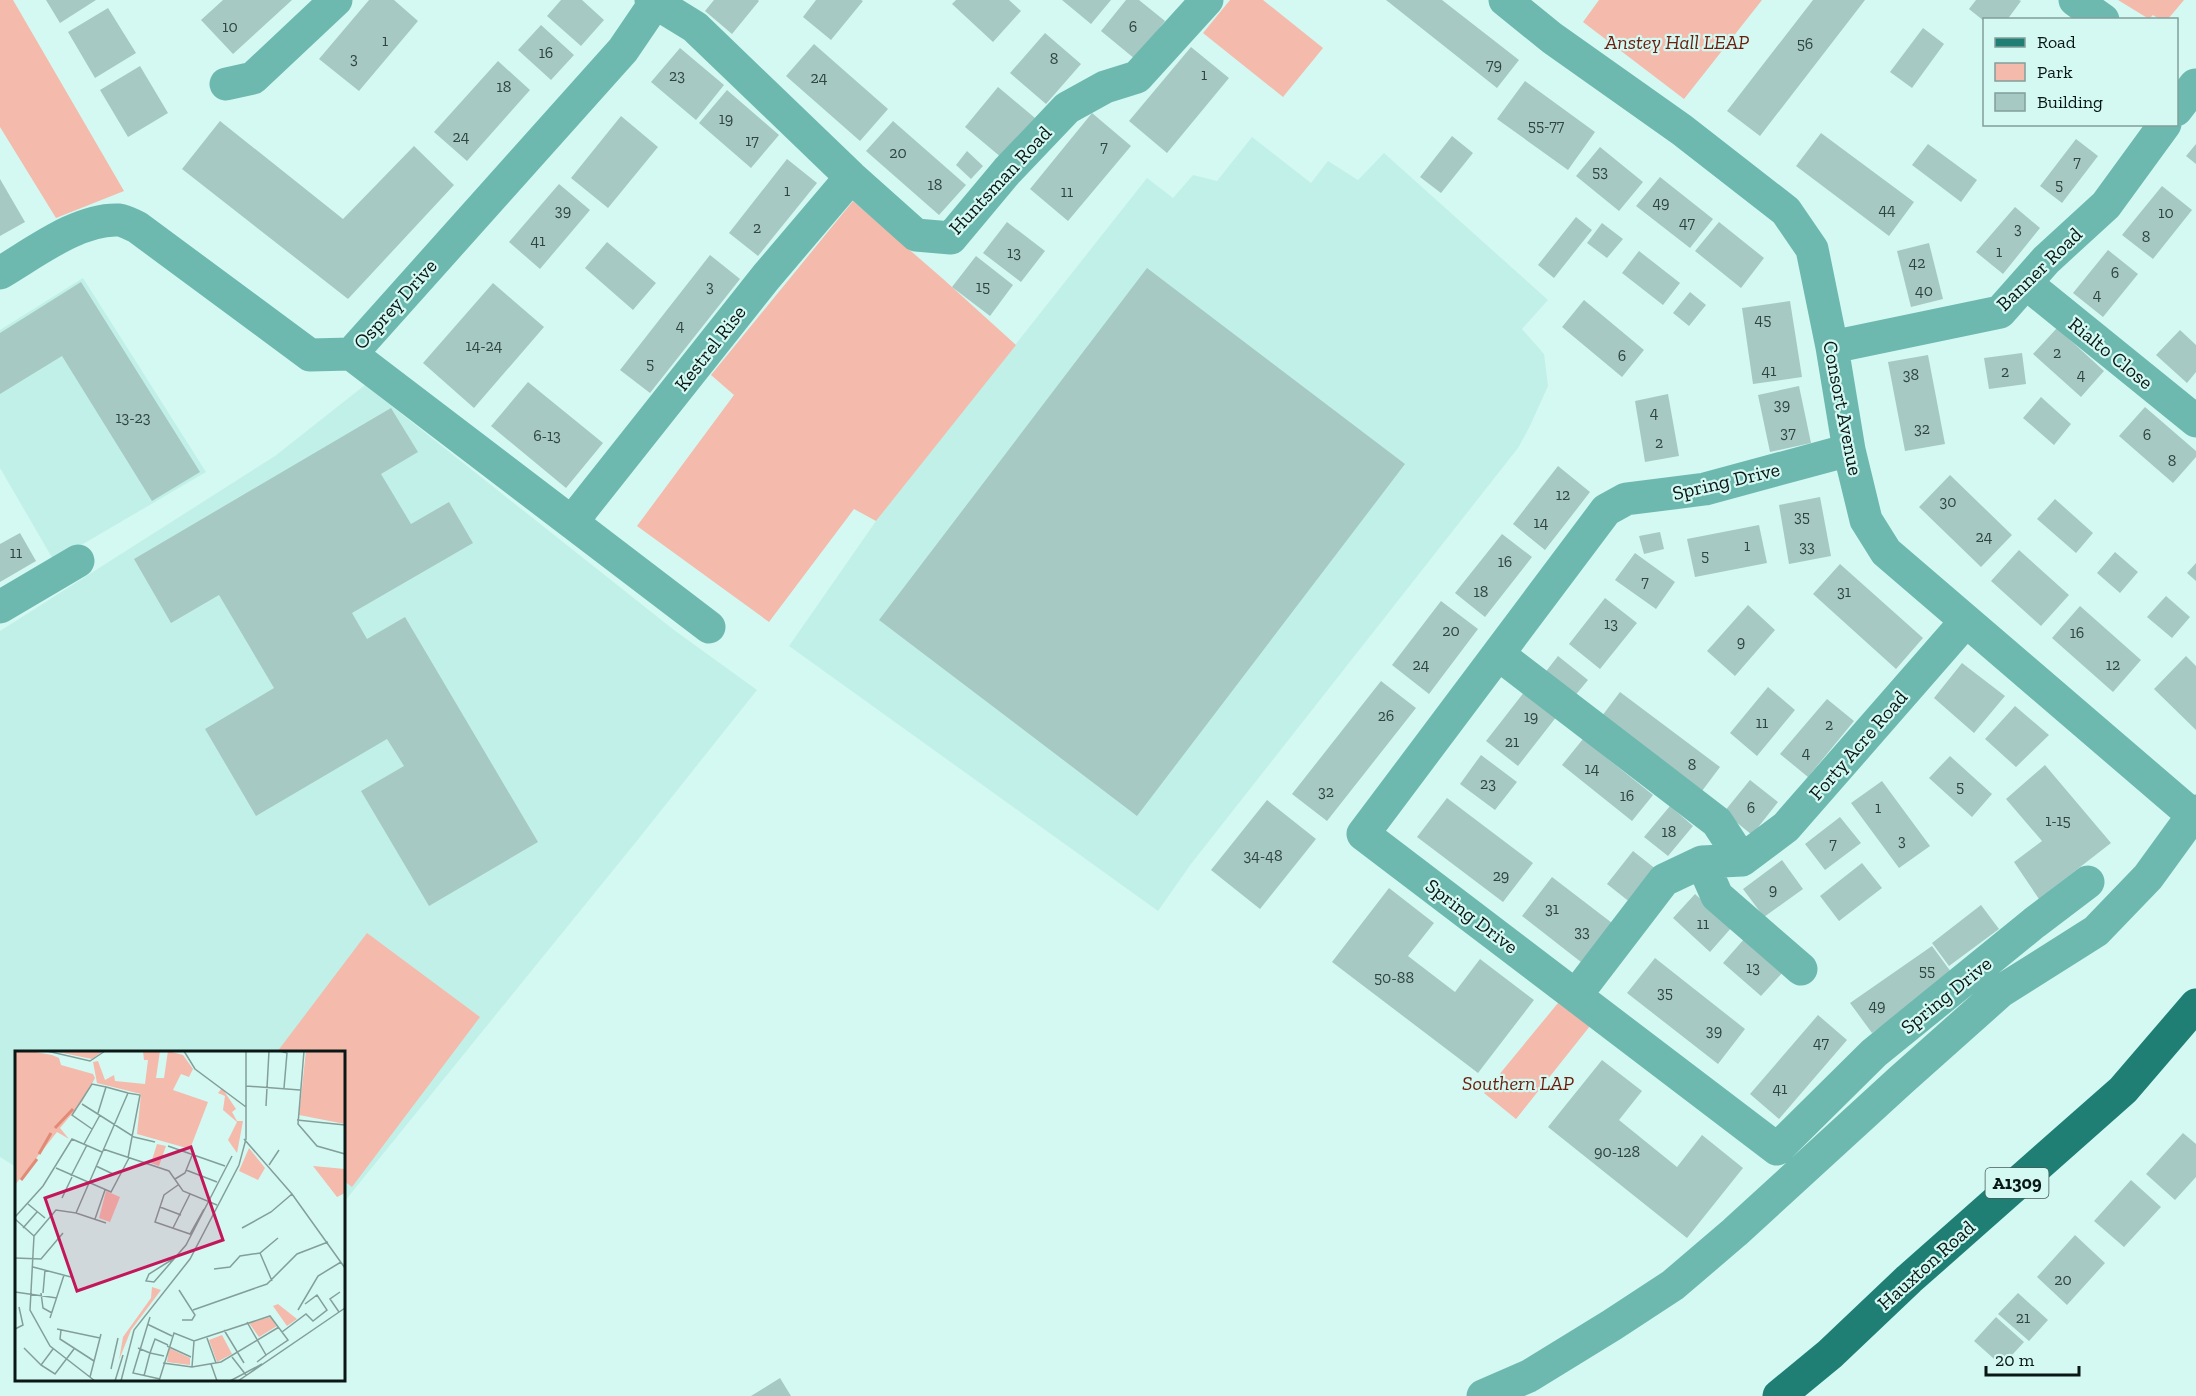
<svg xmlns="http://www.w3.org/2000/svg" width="2196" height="1396" viewBox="0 0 2196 1396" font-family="'Zilla Slab',serif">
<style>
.built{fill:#c1f0e8}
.green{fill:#f4baac}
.building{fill:#a6c9c3}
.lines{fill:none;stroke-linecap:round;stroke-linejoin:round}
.minor{stroke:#6eb9af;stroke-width:33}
.primary{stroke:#1f7f75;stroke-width:33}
.labels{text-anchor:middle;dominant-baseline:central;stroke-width:4.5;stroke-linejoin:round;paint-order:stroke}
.number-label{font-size:16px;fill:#304440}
.shield{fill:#d4f9f2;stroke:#465b57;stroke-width:1.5}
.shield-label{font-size:18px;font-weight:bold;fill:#091715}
.park-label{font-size:20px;font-style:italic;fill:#6b1e0d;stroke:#d4f9f2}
.street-label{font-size:20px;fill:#091715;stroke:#d4f9f2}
.inset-river{fill:none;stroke:#e18a76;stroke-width:3}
.inset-road{fill:none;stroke:#839f9a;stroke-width:1.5}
.view{fill:#c2185b;fill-opacity:0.15;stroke:#c2185b;stroke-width:3}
.inset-edge{fill:none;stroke:#091715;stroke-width:3}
</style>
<rect width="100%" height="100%" fill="#d4f9f2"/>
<path class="built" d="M1252,137L1311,183L1328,161L1358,180L1384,153L1548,300L1522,329L1544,354L1548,386L1529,428L1518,448L1191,864L1158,911L789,646L876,521L1147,178L1173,198L1193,175L1217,181Z
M83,278L206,472L54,561L0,468V330Z
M365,385L674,630L757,690L636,842L344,1202V1052H16V1167L0,1157V631L275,456Z"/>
<path class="green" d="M0,0H13L124,191L56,218L0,127Z
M1230,0H1263L1323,48L1283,97L1203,33Z
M1599,0H1762L1684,99L1583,22Z
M2118,0H2184L2168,19H2159L2153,15L2149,19Z
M853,201L942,278L1016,345L876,521L854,509L769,622L637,526L734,395L711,375Z
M367,933L480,1017L352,1187L344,1181V1052H277Z
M1558,1003L1590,1026L1516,1119L1484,1093Z"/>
<path class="building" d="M46,0H96L60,23Z
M223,0H292L233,54L201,20Z
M369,0H394L418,21L359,91L319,59Z
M561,0H582L604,20L581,46L547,16Z
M714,0H758L759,1L732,34L705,11Z
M816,0H861L863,1L831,40L803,17Z
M956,0H1009L1021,11L993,42L952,4Z
M1062,0H1111L1091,24Z
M1126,0H1139L1165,21L1135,59L1101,31Z
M1386,0H1442L1519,60L1497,88Z
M1813,0H1865L1760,136L1727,111Z
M1976,0H2019L2021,1L2007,20L1984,21L1969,9Z
M108,8L136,53L95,78L68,32Z
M541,25L574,55L551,80L518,50Z
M1923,28L1944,44L1912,88L1890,72Z
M1045,33L1081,64L1046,104L1010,73Z
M814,44L888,109L860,141L786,76Z
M1191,47L1229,78L1167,153L1129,121Z
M680,48L724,85L696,120L651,82Z
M498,61L530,90L467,161L434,132Z
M140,66L168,113L128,137L100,90Z
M1525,81L1595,132L1568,170L1497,119Z
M998,87L1035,118L1002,158L965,127Z
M727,90L779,135L751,168L699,123Z
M1092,113L1131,146L1068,221L1030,189Z
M621,116L658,147L608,208L571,178Z
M220,121L343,219L414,146L454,185L348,299L182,169Z
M893,121L966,185L939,215L866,151Z
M1821,133L1914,202L1889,236L1796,166Z
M1452,136L1473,153L1441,193L1420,177Z
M2076,139L2098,156L2062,203L2040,186Z
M1928,144L1977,180L1961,202L1912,165Z
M2196,144V164L2186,156Z
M1600,147L1643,182L1619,211L1576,176Z
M967,151L983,166L971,179L956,165Z
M787,159L817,183L758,256L729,233Z
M1660,177L1713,219L1690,248L1636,206Z
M0,179L25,222L0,236Z
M559,184L590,210L540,269L509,242Z
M2162,186L2192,210L2153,259L2122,235Z
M2015,207L2040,228L2003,274L1976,252Z
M1576,217L1592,230L1554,278L1538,265Z
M1007,222L1045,251L1021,282L983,253Z
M1719,222L1764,258L1741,288L1695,251Z
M1602,223L1623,239L1607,258L1587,243Z
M607,242L656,283L633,310L585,268Z
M1929,243L1943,299L1911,307L1897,251Z
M2108,250L2138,274L2103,317L2073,293Z
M1639,251L1680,283L1663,305L1622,273Z
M710,255L740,279L650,393L620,370Z
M976,256L1013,285L990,316L952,287Z
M1147,268L1405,464L1137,816L879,620Z
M81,282L200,472L152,501L62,356L0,394V333Z
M493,283L544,327L474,408L423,363Z
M1690,292L1706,305L1689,326L1673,313Z
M1584,300L1644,350L1622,377L1562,327Z
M1790,301L1802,377L1753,384L1742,308Z
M2057,328L2104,371L2081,397L2033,354Z
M2180,330L2196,345V372L2187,383L2156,355Z
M2022,353L2026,384L1989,389L1984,358Z
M1928,355L1945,444L1905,451L1888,362Z
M528,382L603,443L566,488L491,426Z
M1799,386L1811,443L1770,452L1758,395Z
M1668,394L1679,456L1645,462L1635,401Z
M2041,397L2071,424L2054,445L2023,418Z
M2145,407L2196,451V457L2173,483L2119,436Z
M391,408L418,452L381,474L411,524L449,502L473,543L352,613L367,639L405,617L538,842L429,906L361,791L404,766L387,739L256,816L205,729L274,688L219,595L171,623L134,559Z
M1558,466L1590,492L1545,550L1513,524Z
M1950,475L2012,535L1981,567L1919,507Z
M1820,497L1831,556L1789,564L1779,505Z
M2055,499L2093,533L2076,553L2037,519Z
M1759,525L1767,563L1695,577L1687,539Z
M1660,532L1664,549L1644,554L1639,536Z
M20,533L36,561L0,582V544Z
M1502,534L1532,557L1485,617L1455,593Z
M2019,550L2069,595L2041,626L1991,581Z
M2115,552L2138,572L2120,593L2097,573Z
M1635,553L1675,582L1656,609L1615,580Z
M2196,563V581L2187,573Z
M1840,564L1923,638L1896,669L1813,594Z
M2166,596L2190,617L2172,638L2147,617Z
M1605,598L1637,623L1600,669L1569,644Z
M1441,601L1478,629L1429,694L1392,665Z
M1748,605L1775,630L1735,676L1707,651Z
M2080,606L2141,660L2113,692L2052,638Z
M1558,656L1588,680L1573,698L1544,674Z
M2186,656L2196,666V730L2154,689Z
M1962,663L2005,696L1974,733L1934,698Z
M1381,681L1416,708L1327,821L1292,794Z
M1768,687L1795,710L1757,756L1730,733Z
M1525,691L1557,716L1518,766L1486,741Z
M1620,692L1720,767L1702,791L1602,716Z
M1827,699L1854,721L1808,777L1780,754Z
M2015,706L2049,735L2016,767L1985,739Z
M1583,739L1653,795L1632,821L1562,765Z
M1481,755L1517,782L1495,810L1460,784Z
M1950,756L1992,794L1972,817L1929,778Z
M2045,765L2111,843L2039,899L2014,862L2042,841L2006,799Z
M1750,780L1778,802L1752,835L1724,812Z
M1882,781L1930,846L1899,868L1851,803Z
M1447,798L1533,863L1503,902L1417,837Z
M1267,800L1316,839L1260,909L1211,870Z
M1670,806L1693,826L1668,856L1644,837Z
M1840,817L1861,843L1825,870L1805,844Z
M1633,851L1657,870L1631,903L1607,884Z
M1782,860L1803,889L1764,917L1743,889Z
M1862,863L1882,888L1839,921L1820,896Z
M1552,877L1612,923L1581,962L1522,916Z
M1389,888L1434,923L1408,956L1455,992L1480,959L1534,1000L1478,1073L1332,962Z
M1695,894L1732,927L1710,952L1673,918Z
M1981,905L1999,929L1949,966L1932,943Z
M1745,938L1783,972L1761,996L1723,963Z
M1932,946L1954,976L1872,1033L1850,1003Z
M1655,958L1745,1029L1718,1064L1627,993Z
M1818,1015L1847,1040L1779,1119L1750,1094Z
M1602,1060L1642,1091L1619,1120L1677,1167L1702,1135L1743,1168L1687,1238L1548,1127Z
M2183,1133L2196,1144V1177L2175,1200L2146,1174Z
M2131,1180L2161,1207L2124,1247L2094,1221Z
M2075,1235L2105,1263L2067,1305L2037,1277Z
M2018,1293L2048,1320L2029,1341L1998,1314Z
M1996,1317L2024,1342L2002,1366L1974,1341Z
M780,1378L791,1396H751Z"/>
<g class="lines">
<path class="minor" d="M651,0L695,27L851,177L916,235L951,238L1007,171L1067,108L1105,87L1137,77L1207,0
M1505,0L1552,38L1682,130L1786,211L1812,249L1832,347L1849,450L1866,520L1886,552L2196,818
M2075,0L2103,20
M226,84L253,78L336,0
M2176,110L2195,85
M0,273C34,253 79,218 119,220C125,221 132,225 137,227L310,355L351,354L623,50L657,0
M2027,284L2196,421
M1832,347L2000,312L2046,260L2106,205L2165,124
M351,354L709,627
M1849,450L1705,489L1626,499L1606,510L1363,834L1777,1149L1874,1053L2034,923L2088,882
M574,524L582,509L766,277L851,177
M0,607L78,561
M1498,654L1717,822L1742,860
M1702,862L1717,896L1801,969
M1576,995L1664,880L1702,862L1742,860L1786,827L1966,621
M1483,1396L1529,1376L1612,1325L1673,1285L1735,1232L1901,1080L2001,991L2096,931L2148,877L2196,811"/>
<path class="primary" d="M1779,1396L1830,1354L1909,1279L2123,1090L2196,1005"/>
</g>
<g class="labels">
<g class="number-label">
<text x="230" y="26">10</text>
<text x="1133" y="26">6</text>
<text x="385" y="40">1</text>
<text x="1805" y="43">56</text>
<text x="546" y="52">16</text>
<text x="354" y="58">3</text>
<text x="1054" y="58">8</text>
<text x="1494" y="64">79</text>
<text x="1204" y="74">1</text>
<text x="677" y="75">23</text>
<text x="819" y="77">24</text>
<text x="504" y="86">18</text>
<text x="726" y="118">19</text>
<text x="1546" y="125">55-77</text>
<text x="461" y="136">24</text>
<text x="752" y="140">17</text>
<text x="1104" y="146">7</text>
<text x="898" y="152">20</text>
<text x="2077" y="161">7</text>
<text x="1600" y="171">53</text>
<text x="935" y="184">18</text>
<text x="2059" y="184">5</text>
<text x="787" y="190">1</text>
<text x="1067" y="191">11</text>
<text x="1661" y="202">49</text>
<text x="1887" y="209">44</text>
<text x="563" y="210">39</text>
<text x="2166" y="212">10</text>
<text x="1687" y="222">47</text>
<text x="757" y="227">2</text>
<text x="2018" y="228">3</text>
<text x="2146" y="236">8</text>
<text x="538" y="240">41</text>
<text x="1999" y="251">1</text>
<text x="1014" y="252">13</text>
<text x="1917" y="262">42</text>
<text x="2115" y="272">6</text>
<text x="710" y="286">3</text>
<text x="983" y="286">15</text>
<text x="1924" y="290">40</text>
<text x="2097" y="294">4</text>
<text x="1763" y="319">45</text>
<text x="680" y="325">4</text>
<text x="484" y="345">14-24</text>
<text x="2057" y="352">2</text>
<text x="1622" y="355">6</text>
<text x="650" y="363">5</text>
<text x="1769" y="370">41</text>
<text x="2005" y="371">2</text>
<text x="1911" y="374">38</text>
<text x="2081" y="374">4</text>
<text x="1782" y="404">39</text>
<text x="1654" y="412">4</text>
<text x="133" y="417">13-23</text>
<text x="1922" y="428">32</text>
<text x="1788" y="432">37</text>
<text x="2147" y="434">6</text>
<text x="547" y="435">6-13</text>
<text x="1659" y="442">2</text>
<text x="2172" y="460">8</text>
<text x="1563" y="494">12</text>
<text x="1948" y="501">30</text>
<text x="1802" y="516">35</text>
<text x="1541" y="522">14</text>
<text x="1984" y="536">24</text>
<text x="1747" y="545">1</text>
<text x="1807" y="546">33</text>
<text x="16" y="552">11</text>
<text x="1705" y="555">5</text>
<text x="1505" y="561">16</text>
<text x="1645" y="581">7</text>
<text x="1481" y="591">18</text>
<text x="1844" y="591">31</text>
<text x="1611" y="623">13</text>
<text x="1451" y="630">20</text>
<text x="2077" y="632">16</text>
<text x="1741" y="641">9</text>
<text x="1421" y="664">24</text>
<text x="2113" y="664">12</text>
<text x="1386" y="715">26</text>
<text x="1531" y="716">19</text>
<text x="1762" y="722">11</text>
<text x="1829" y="724">2</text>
<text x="1512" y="741">21</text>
<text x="1806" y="752">4</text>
<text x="1692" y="764">8</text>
<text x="1592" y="768">14</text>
<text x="1488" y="783">23</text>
<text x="1960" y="786">5</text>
<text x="1326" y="791">32</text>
<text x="1627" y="795">16</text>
<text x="1751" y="807">6</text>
<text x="1878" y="807">1</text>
<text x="2058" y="820">1-15</text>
<text x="1669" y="831">18</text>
<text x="1902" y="840">3</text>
<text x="1833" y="843">7</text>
<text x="1263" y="855">34-48</text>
<text x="1501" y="875">29</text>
<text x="1773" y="889">9</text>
<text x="1552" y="908">31</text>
<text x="1703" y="923">11</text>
<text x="1582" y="931">33</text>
<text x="1753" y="967">13</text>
<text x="1927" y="970">55</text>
<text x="1394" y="977">50-88</text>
<text x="1665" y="992">35</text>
<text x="1877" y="1005">49</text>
<text x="1714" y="1030">39</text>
<text x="1821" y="1042">47</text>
<text x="1780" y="1088">41</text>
<text x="1617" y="1151">90-128</text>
<text x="2063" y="1279">20</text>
<text x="2023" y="1317">21</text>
</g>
<rect class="shield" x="1985.5" y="1168" width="63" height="30" rx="4.5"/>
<g class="shield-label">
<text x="2017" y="1183">A1309</text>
</g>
<g class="park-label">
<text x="1677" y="42">Anstey Hall LEAP</text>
<text x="1518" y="1083">Southern LAP</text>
</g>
<g class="street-label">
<text transform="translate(1000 180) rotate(-47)">Huntsman Road</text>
<text transform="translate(2039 269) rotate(-44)">Banner Road</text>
<text transform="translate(395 304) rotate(-48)">Osprey Drive</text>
<text transform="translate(710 348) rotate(-52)">Kestrel Rise</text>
<text transform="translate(2111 353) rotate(39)">Rialto Close</text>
<text transform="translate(1843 408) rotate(79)">Consort Avenue</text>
<text transform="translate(1726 481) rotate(-13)">Spring Drive</text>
<text transform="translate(1858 745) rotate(-49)">Forty Acre Road</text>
<text transform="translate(1472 916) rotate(37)">Spring Drive</text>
<text transform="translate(1946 995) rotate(-39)">Spring Drive</text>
<text transform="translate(1926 1265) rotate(-42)">Hauxton Road</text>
</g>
</g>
<g transform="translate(15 1051)">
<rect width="330" height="330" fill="#d4f9f2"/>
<path d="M15,0L37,4L44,7L46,14L78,23L80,27L67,51L45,77L54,88L42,81L0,134V1ZM38,0H88L77,8ZM128,0H145L141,27H149L153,0L168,4L178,18L174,26L166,23L158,39L193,51L175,98L122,83L126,43L82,32L78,11L83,10L90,29L99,24L100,30L130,33L133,9H129ZM291,0H330V73L284,64ZM207,37L221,58L217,61L222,70H228L222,102L213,89L222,71L208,59L210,45L203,42ZM142,93L151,95L144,115L136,112ZM234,97L250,117L243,129L224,120ZM298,115L330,118V142L322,146ZM91,140L105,146L95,171L84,167ZM137,236L146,239L116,279L104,309L108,286L136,247ZM263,253L282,268L272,275L258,255ZM255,266L262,275L244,286L234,272ZM207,284L217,303L202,311L194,289ZM154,297L175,307V314L152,311Z" fill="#f4baac"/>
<path class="inset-river" d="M40,77L58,58M24,103L36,82M6,129L22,108"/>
<path class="inset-road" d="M32,0L75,10L90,0M169,0L180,18L231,56M265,0L272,2L269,37M289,0L283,73L302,95L330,103M231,35L285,39M67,53L119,86L140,91M251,55L254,0M83,62L91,36L113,42M282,69L330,74M77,78L57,64L77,33L91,36M229,88L277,143L330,217M69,93L85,64M153,95L210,115M88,98L154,120L168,140L202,154M254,114L264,99M81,115L98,123M41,117L96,141L114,107M171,119L202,131M56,125L72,94M160,128L170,122L178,102M163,134L149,144L140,171L175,183L189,158M47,147L57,126M13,153L30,167M145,156L166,164M61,162L91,172M0,166L28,135L57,88L87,101M0,168L19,185M80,168L90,139M8,177L22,161M158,177L175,143M227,177L256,161L277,143M245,202L257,230M0,207L26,208L48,182M158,208L134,223L131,230L139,231L171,194L217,105M18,216L56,226M199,218L215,216L225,205L245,202L263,187M164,239L180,264L177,269H167M0,241L42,247M26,242L28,257L37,262M28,242L30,219M178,259L252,233L282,203L313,191M283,259L303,225L326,211M324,261L315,248L325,241M135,266L118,322L145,328M35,267L49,224M232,271L251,304L242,311M132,273L157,285M0,278L8,274L4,256M42,278L85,287M46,279L45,288L79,310M209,279L229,312M267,281L291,263L298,270L312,259L302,244L290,253M192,287L201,312M152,295L176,306M9,297L26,314M123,297L135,302L129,325M38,298L26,314L40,323L59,298M149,305L135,302L140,288L153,294M217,306L231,324M148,312L177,316L206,311L264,276M196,313L202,330M177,316L179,290M96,318L103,287M75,326L86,283M80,330L35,295L15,259L19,185L41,159L61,162L113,42L125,44L113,107M100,330L108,304M106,330L119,279L175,208L224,114L231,88V0M144,330L159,282L179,290L255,265L273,289L251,304M215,330L247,313M223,330L330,257"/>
<path class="view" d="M176,96L208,189L62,240L30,147Z"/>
<rect width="330" height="330" class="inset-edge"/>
</g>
<rect x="1983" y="18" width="195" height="108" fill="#d4f9f2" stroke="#839f9a" stroke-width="1.5"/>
<rect x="1995" y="38" width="30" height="9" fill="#1f7f75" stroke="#839f9a" stroke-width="1.5"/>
<text x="2037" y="48" font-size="18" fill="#091715">Road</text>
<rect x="1995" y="63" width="30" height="18" fill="#f4baac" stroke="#839f9a" stroke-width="1.5"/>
<text x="2037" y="78" font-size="18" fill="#091715">Park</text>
<rect x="1995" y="93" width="30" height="18" fill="#a6c9c3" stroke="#839f9a" stroke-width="1.5"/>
<text x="2037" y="108" font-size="18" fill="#091715">Building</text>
<path d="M1986 1366v9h93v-9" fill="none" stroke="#091715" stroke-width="3"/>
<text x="1995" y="1366" font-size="18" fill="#091715" stroke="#d4f9f2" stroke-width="4.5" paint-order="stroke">20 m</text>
</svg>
